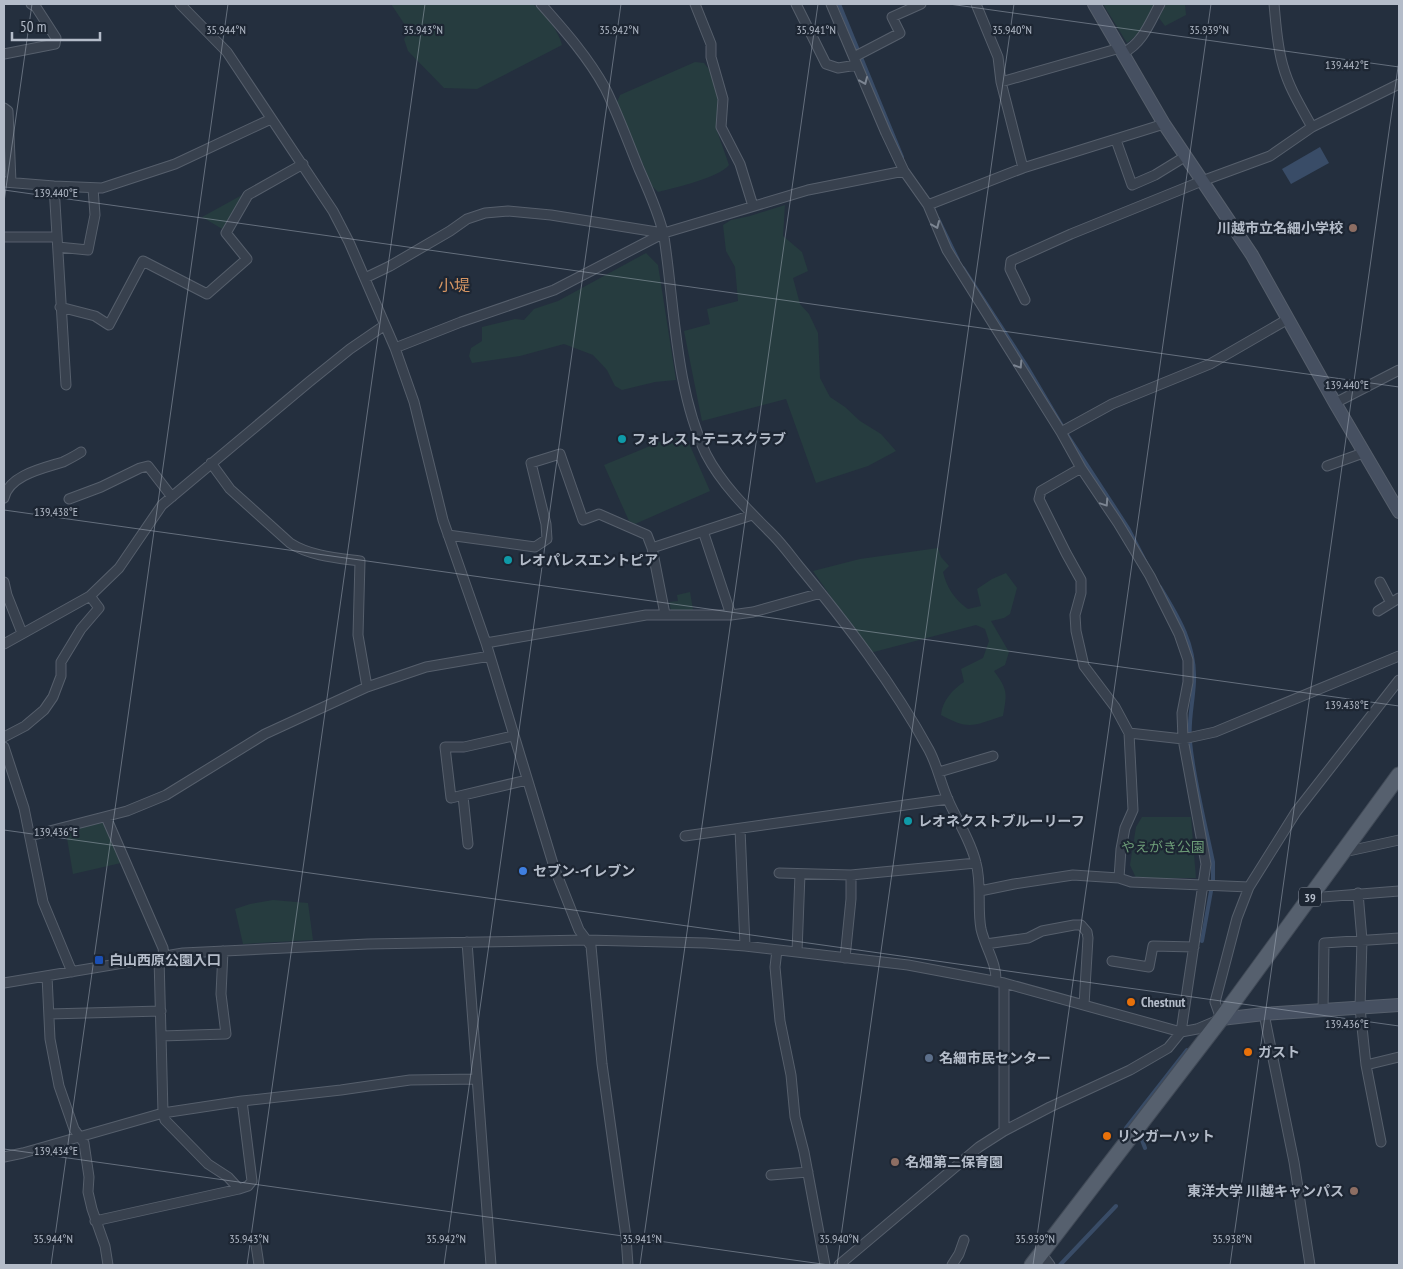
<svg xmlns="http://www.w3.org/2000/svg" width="1403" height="1269" viewBox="0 0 1403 1269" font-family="'PT Sans Narrow','Noto Sans JP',sans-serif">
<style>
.green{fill:#263c3f}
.water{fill:#394c67}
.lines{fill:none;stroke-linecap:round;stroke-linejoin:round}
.stream{stroke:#394c67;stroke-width:4}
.street-casing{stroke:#565f6c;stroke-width:11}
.secondary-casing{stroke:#565f6c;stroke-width:14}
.primary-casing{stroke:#414a57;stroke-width:17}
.street{stroke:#38414e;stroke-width:9}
.secondary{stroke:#465061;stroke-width:12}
.primary{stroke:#56606e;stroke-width:15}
.oneway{stroke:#7c8592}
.ticks{fill:none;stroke:#b4bcc9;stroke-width:1;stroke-opacity:0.45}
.education-dot{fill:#8d6e63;stroke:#1d2633;stroke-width:2}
.culture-dot{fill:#0f9aa8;stroke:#1d2633;stroke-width:2}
.shop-dot{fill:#3f7fe0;stroke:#1d2633;stroke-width:2}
.transit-dot{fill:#1a4fb4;stroke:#1d2633;stroke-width:2}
.food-dot{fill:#e8710a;stroke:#1d2633;stroke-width:2}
.service-dot{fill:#5c6f8a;stroke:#1d2633;stroke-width:2}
.labels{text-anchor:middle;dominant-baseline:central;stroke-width:4.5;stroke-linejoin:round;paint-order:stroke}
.shield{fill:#1d2633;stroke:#878f9c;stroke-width:1}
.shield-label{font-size:12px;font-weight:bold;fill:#b4bcc9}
.poi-label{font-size:14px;font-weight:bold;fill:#b4bcc9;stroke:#1d2633;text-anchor:start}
.park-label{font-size:14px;fill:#6b9a76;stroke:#1d2633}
.quarter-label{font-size:16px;fill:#d59563;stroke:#1d2633}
.ticks-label{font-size:12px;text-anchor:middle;fill:#b4bcc9;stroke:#1d2633;stroke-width:4.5;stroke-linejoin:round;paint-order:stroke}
</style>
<rect width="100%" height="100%" fill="#242f3e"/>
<path class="green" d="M391,4H533C545,15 558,29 562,45L477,89L444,88L408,51L404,39L409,31Z
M1103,4H1156C1149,18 1141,34 1127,43Z
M1166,4H1185L1186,15L1165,26L1159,18Z
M695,62L704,63L708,68L714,81L718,99L716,128L729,165C718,178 677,187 658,192L652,186L617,102L620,95Z
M242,195L224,230L202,217Z
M785,205L783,236L802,252L808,271L793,278L800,304L809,314L818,333L820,378L830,397L845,407L860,421L881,434L896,451L868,466L816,483L786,399L702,421L684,331L710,324L707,309L738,301L735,267L726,251L723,225L731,220L750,216Z
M646,253L658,265L676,380L655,382L622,390L615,386L607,370L593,355L564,344L520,356L472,363L469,356L471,348L482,341V327L515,319L524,320L534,309L558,301Z
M684,432L710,491L635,524L629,521L604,465Z
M938,548L941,557L949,566L943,572C947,588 954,599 968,609L981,606L977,589L992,579L1006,573L1017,588L1010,614L1004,618L991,621L1009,652L1005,665L994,671C1008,690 1007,693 1003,716C974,725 970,731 941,715C942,701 953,689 964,682L961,669L983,658L989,641L985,629L976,625L870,653L813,571L860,559Z
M690,592L693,610H671L669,602L678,601L677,595Z
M1142,817H1191L1196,878H1136L1130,865L1136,827Z
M105,822L121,863L73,874L66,832Z
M273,900L308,903L313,940L243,944L235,909L250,904Z"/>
<path class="water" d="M1320,147L1329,163L1291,184L1282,169Z"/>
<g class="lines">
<path class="stream" d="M839,4L902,157
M938,219L958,260
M963,268L1026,365L1068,436L1128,528L1146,563
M1160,587C1178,616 1196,646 1194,682C1193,703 1188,721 1190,742C1194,782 1205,823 1213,862V880L1202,941
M1131,1132L1126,1128L1187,1050
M1137,1136L1142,1140L1145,1148
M1060,1265L1116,1206"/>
<defs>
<path id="street" d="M180,4L227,52L333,211L349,242L395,348L414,402L443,520L486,643L554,867L579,930L591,946L602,1064L626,1237L628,1265
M541,4C564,30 588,57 605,88C618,114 628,142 639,169C647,187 661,219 664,237C675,308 675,388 706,454C722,485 749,511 773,535C782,544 790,555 798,565C846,623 893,684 929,750C938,767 941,785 949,802C958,822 971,841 976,863C982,884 977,908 981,929C985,947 997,963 996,982
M695,4L711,44V57L723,99L721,127L740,164L753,206
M796,4L826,64L838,68L857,65
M831,4L886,133L904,171L928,205L947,250L1061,432L1081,468L1118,523L1150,576L1179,634L1188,660V682L1182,713L1183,739L1206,864L1181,1032L1168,1048L1130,1070L1050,1107L1004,1131L979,1147L839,1265
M976,4L998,57L1001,82L1023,168
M1274,4C1276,24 1277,46 1283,66C1289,88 1301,107 1312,127
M1123,53C1143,43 1150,22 1160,4
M4,54L55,44L56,38L36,7L31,4
M854,57L900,33L892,17L921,4
M1001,82L1120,48
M4,108L8,111L11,182
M1116,140L1132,185L1155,175L1186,156
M4,182L54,186L102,188L175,164L271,119
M54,186L66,385
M928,205L1023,168L1164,124
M4,237H57
M58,247L88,250L95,215L93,188
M365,278L390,266L450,231L467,219L485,213L508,211L551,215L663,233
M1025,300L1010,269L1011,261L1071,234L1202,181L1270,156L1312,127L1399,84
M60,307L95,316L109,325L143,261L207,294L247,259L226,233L248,195L303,164
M395,348L461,322L554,290L664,233L808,190L904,171
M1335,403L1399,370
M1061,432L1112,404L1210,364L1288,319
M211,463L230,489L290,543C310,556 337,558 360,561L358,635L367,687
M1327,466L1363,453
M1081,468L1041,491L1039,499L1066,553L1081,580V593L1075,615L1076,631L1084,666L1115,707L1129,733L1183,739L1215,732L1399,656
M4,498C9,475 44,468 63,462C69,459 75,456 81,452
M69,499L101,487L140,468L148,466L172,497
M703,531L731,615
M448,535L535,547L547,539L546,524L531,463L560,454L583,520L599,514L647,535L652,548L665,614
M652,548L752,515
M4,582L7,595L22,633
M1380,582L1391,603
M1378,611L1399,598
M486,643L646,615H731L753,612L821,593
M4,644L90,596L119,568L162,505L309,382L350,349L385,325
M1129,733L1133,810L1125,828L1121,849L1119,878L1131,882L1249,887
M513,736L464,747H445L451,798L527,780
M4,737L25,726L44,710L53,697L61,676V662L81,629L99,608L90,596
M4,747L24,808L43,902L72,972
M939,772L993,756
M463,796L468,844
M106,817L163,948L164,956
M740,829L745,946
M30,836L127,811L166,795L265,734L367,687L426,667L490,656
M685,836L948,799
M1344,852L1399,840
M779,873L851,875L976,863
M980,891L1014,884L1073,875L1119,878
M1358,893L1362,940L1360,1008L1366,1065L1381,1142
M1310,898L1399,891
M467,942L491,1265
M986,944L1028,938L1042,931L1074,925H1081L1087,932L1088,938L1084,1005
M777,950L775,967L780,1021L791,1075L795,1117L804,1152L825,1265
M797,952L800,874
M845,958L851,899V875
M1112,961L1149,967L1153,946L1194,947
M47,976L50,1039L59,1086L74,1129L84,1143L89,1177L88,1192L92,1209L105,1246L108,1265
M4,983L183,953L368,944L586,940L706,943L745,946L908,965L1004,983L1181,1032L1197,1029L1221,1019L1215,1002L1237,918L1249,887L1296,812L1399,680
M1004,983V1131
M1323,1011L1324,943L1399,938
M49,1014L161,1011
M1264,1014L1294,1162L1310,1265
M161,1036L226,1034L221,994L223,951
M1366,1065L1399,1057
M4,1157L23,1153L163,1113L242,1101L341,1090L410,1080L476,1079
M771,1175L808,1172
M239,1189L248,1186L252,1181L242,1101
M95,1221L239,1189L228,1177L208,1164L165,1120L163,1113L159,957
M256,1245L259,1265
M1041,1253L1050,1265
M952,1265L959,1254L964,1240"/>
<path id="secondary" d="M1094,4L1164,124L1252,255L1335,403L1399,512
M1221,1019L1264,1014L1399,1005"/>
<path id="primary" d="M1032,1265L1221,1019L1399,775"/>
</defs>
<use href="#street" class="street-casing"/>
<use href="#secondary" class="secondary-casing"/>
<use href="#primary" class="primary-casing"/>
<use href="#street" class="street"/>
<use href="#secondary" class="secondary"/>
<use href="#primary" class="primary"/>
</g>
<defs><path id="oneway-chevron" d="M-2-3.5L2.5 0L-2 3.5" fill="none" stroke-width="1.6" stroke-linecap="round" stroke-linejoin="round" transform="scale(1.25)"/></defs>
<g class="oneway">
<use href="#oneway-chevron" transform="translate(864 81) rotate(67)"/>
<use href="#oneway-chevron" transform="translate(936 225) rotate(67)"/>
<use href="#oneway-chevron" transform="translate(1019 365) rotate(57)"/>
<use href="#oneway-chevron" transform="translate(1105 503) rotate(56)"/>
</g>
<path class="ticks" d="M949,4L1399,67M4,190L1399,387M4,202L32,4M4,510L1399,706M4,830L1399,1026M4,1149L829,1265M51,1265L228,4M247,1265L425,4M444,1265L621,4M640,1265L818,4M837,1265L1014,4M1033,1265L1211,4M1230,1265L1399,60"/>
<g class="education-dot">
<circle cx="1353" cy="228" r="5"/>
<circle cx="895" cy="1162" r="5"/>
<circle cx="1354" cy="1191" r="5"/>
</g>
<g class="culture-dot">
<circle cx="622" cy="439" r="5"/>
<circle cx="508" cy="560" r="5"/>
<circle cx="908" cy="821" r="5"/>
</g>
<circle class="shop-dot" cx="523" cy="871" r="5"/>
<rect class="transit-dot" x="94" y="955" width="10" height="10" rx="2.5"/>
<g class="food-dot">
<circle cx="1131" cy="1002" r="5"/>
<circle cx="1248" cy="1052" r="5"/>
<circle cx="1107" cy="1136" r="5"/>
</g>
<circle class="service-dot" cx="929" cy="1058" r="5"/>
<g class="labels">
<rect class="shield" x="1299" y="887.5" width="22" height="19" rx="4"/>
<g class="shield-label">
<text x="1310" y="897">39</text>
</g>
<g class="poi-label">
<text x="1343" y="228" text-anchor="end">川越市立名細小学校</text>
<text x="632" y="439">フォレストテニスクラブ</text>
<text x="518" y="560">レオパレスエントピア</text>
<text x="918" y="821">レオネクストブルーリーフ</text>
<text x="533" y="871">セブン-イレブン</text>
<text x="109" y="960">白山西原公園入口</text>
<text x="1141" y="1002">Chestnut</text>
<text x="1258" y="1052">ガスト</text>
<text x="939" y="1058">名細市民センター</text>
<text x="1117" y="1136">リンガーハット</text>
<text x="905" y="1162">名畑第二保育園</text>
<text x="1344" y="1191" text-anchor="end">東洋大学 川越キャンパス</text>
</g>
<g class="park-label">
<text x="1163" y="847">やえがき公園</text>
</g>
<g class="quarter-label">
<text x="454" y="285">小堤</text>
</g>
</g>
<g class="ticks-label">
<text x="226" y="34">35.944°N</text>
<text x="423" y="34">35.943°N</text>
<text x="619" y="34">35.942°N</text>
<text x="816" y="34">35.941°N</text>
<text x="1012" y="34">35.940°N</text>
<text x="1209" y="34">35.939°N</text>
<text x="1347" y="69">139.442°E</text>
<text x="56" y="197">139.440°E</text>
<text x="1347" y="389">139.440°E</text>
<text x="56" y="516">139.438°E</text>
<text x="1347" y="709">139.438°E</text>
<text x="56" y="836">139.436°E</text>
<text x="1347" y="1028">139.436°E</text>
<text x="56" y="1155">139.434°E</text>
<text x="53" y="1243">35.944°N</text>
<text x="249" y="1243">35.943°N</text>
<text x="446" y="1243">35.942°N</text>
<text x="642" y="1243">35.941°N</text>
<text x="839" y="1243">35.940°N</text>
<text x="1035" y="1243">35.939°N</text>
<text x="1232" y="1243">35.938°N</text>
</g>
<rect width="1403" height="1269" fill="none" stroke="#b4bcc9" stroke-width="10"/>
<path d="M12 32v8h88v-8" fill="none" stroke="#b4bcc9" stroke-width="2.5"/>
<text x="20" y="32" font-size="15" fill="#b4bcc9" stroke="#1d2633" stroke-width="4" paint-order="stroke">50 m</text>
</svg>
